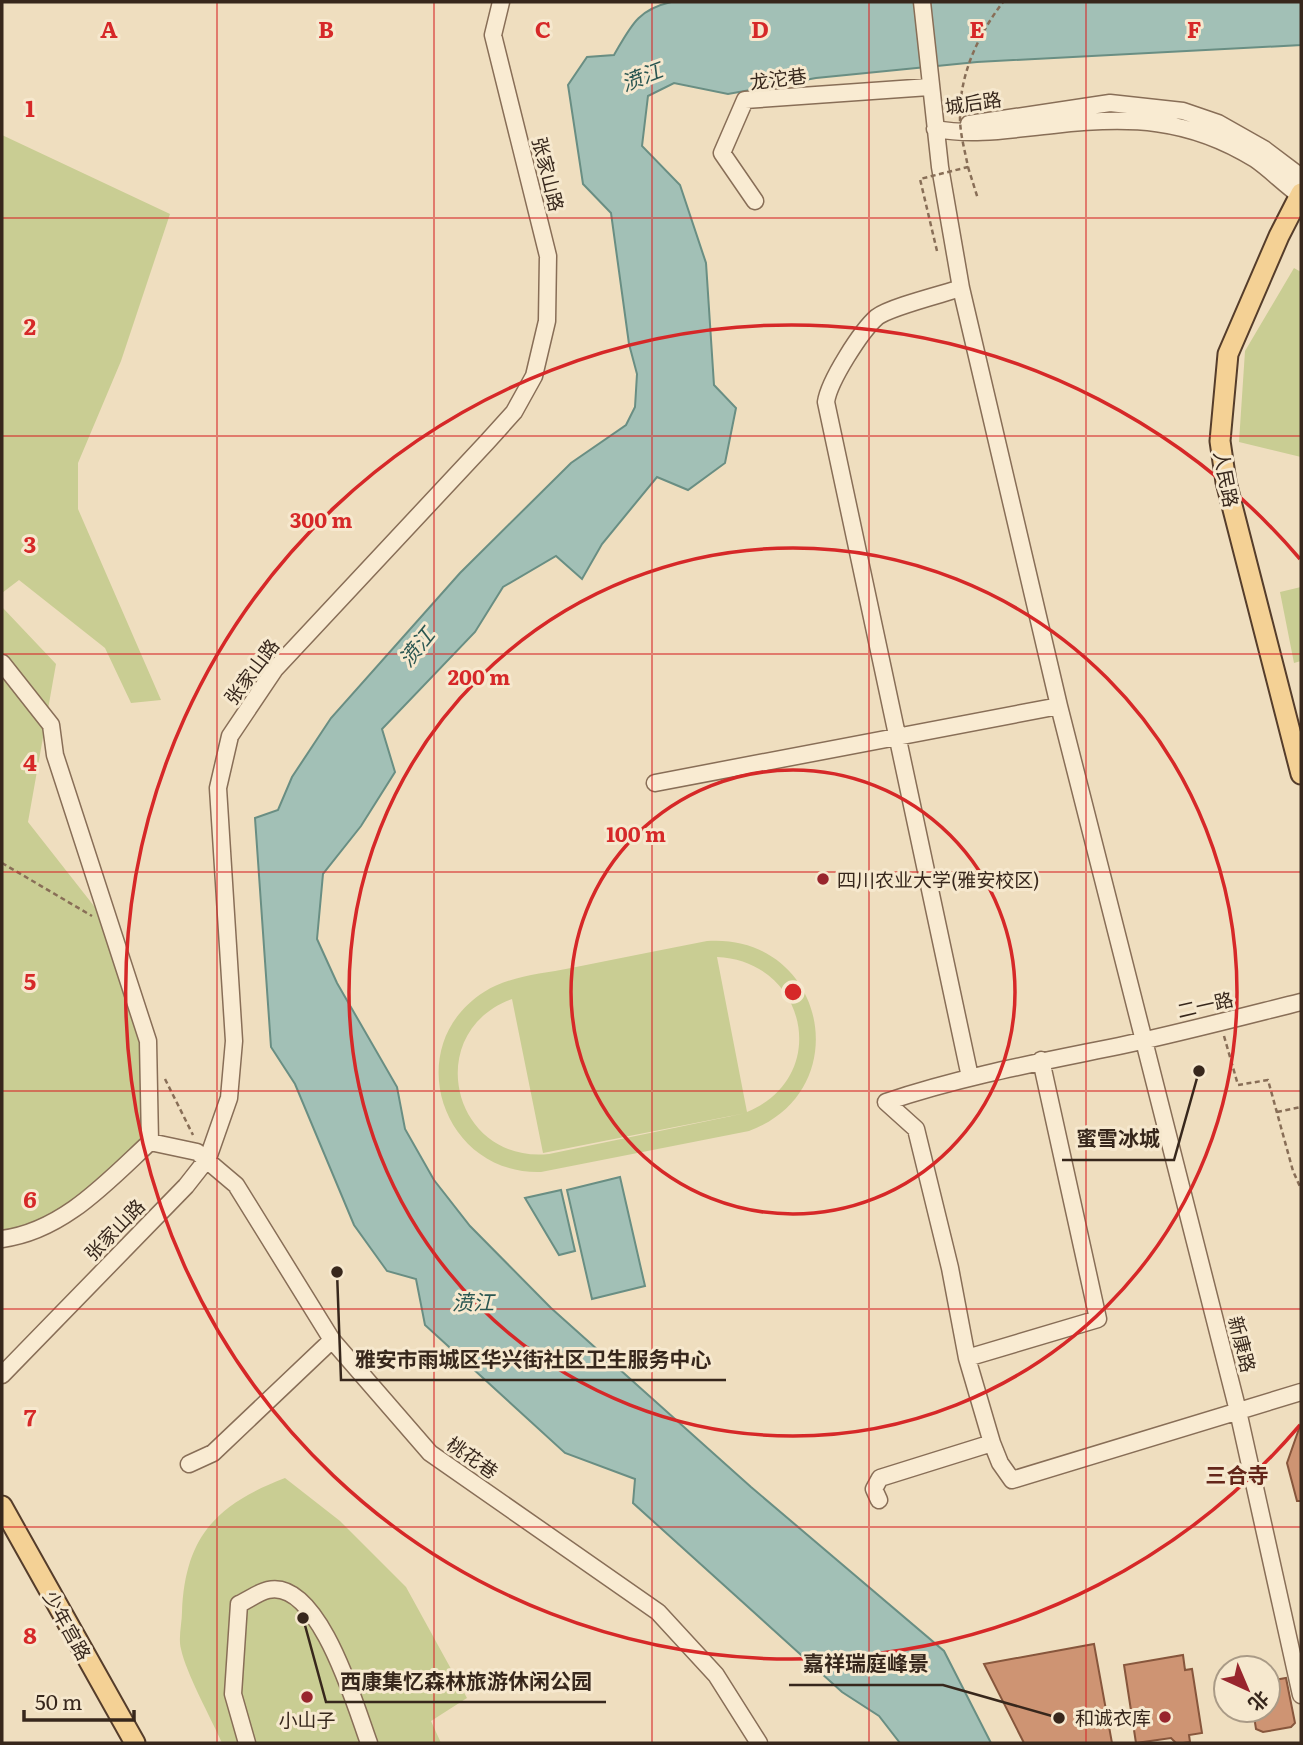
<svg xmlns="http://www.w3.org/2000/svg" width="1303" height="1745" viewBox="0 0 1303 1745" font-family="Literata,'Noto Sans SC',serif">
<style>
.green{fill:#c9cd93;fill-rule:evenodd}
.water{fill:#a2c0b6;stroke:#698e83;stroke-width:2}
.building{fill:#ce9473;stroke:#87563c;stroke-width:2}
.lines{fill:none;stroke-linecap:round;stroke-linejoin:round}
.minor-casing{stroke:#886e57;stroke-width:19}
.major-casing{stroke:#553d2b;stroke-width:23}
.path{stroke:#886e57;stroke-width:2.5;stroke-dasharray:5 3.5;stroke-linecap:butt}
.minor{stroke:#f9ebd2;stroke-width:16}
.major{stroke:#f4d195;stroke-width:19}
.path-bridge{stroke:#886e57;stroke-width:2.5;stroke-dasharray:5 3.5;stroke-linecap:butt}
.grid{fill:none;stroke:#d62828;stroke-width:2;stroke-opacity:0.55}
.ring{fill:none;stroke:#d62828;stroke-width:3.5}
.poi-dot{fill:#98252d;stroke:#f6e8ce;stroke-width:2.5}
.labels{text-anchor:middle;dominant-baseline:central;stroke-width:6;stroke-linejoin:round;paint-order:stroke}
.street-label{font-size:19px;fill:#37271c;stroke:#f6e8ce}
.poi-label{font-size:19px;fill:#37271c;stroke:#f6e8ce;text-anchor:start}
.water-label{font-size:21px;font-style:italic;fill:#2b5752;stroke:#f6e8ce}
.neighbourhood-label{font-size:21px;font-weight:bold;fill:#64261a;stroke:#f6e8ce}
.grid-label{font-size:23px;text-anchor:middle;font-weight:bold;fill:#d62828;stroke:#f6e8ce;stroke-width:6;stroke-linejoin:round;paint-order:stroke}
.centre{fill:#d62828;stroke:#f6e8ce;stroke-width:3.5}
.ring-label{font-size:21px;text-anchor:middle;font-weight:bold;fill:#d62828;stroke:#f6e8ce;stroke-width:6;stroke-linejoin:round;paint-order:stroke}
.leader{fill:none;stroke:#37271c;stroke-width:2.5}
.callout-dot{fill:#37271c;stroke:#f6e8ce;stroke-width:2.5}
.callout-label{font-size:21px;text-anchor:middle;font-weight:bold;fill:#37271c;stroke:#f6e8ce;stroke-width:6;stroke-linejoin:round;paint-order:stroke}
</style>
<rect width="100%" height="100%" fill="#efdebf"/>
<path class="green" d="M2,135L170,214L121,361L78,463V509L161,700L131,703L105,648L19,580L2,593Z
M1294,268L1301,272V457L1239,442L1245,351Z
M1301,587V661L1294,663L1280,592Z
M2,607L56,664L28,822L112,929L148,1041L150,1142L75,1211L2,1239Z
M707,941C825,933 859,1090 749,1131L541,1172C442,1175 399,1046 484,992C509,976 541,974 571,968C616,959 661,950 707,941ZM717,957C807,961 832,1077 747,1112ZM512,999L543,1153L746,1113L549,1154C452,1164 421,1032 512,999Z
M285,1478L340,1521L406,1587L467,1698L431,1721L441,1743H222C211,1718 186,1673 181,1649C178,1638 182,1623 182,1612C185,1536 217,1504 285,1478Z"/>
<path class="water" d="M671,2H1301V45L977,62L816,78L728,94L674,83L648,96L642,146L680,185L706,263L714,385L736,408L725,463L688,490L657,477L602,544L582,579L556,556L503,587L475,632L382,729L395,772L361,826L323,874L317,939L337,983L397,1087L405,1129L434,1180L470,1226L551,1308L751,1487L944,1651L991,1743H900L879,1716L842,1692L633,1503L635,1479L565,1453L425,1325L416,1279L387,1271L354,1225L295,1084L271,1047L255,818L278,810L292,777L331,718L460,573L571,463L626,425L635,407L637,374L629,344L611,213L583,184L568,85L587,57L614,55C631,26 637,10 671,2Z
M620,1177L645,1286L592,1299L567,1190Z
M561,1190L575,1251L559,1255L525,1198Z"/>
<path class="building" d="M1301,1423V1501H1297L1287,1463Z
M1094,1644L1112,1743H1024L984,1664Z
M1183,1655L1185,1670L1192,1669L1202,1733L1189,1735L1190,1742L1183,1743H1176L1171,1738L1136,1743L1124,1665Z
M1286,1678L1295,1723L1291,1727L1263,1732L1256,1729L1253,1710H1268V1681Z"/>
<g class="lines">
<defs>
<path id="minor" d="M922,2L940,167L961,288L1059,706L1238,1411L1301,1695
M969,124L1110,103L1183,111L1218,123L1264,149L1301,177
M935,129C976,136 1012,129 1053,125C1128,116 1189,118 1255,159C1271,170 1285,185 1301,196
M755,201L722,153L745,100L929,87
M961,288C943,294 890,307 877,317C861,331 829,381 826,402L970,1077
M2,663L51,725L55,755L148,1041L150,1142
M655,783L1059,706
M2,1239C63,1231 107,1182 150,1142L197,1152L236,1185L332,1340L430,1453L658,1612L716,1675L759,1743
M967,1358L1098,1319L1041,1060
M2,1375L186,1186L208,1158L229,1098L234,1041L218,788L230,736L275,669L487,442L514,412L534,376L547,321L548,256L493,35L501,2
M992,1443L967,1358L950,1268L916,1129L886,1102C963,1076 1041,1062 1119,1046C1180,1033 1241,1017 1301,1002
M189,1464L213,1453L332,1340
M879,1500L874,1489L880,1478L992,1443L1000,1463L1012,1480L1301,1392
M247,1743L233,1694L239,1604C248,1600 259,1592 268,1590C319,1578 356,1708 369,1743"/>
<path id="major" d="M1301,193L1279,236L1228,354L1220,441L1226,482L1301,774
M2,1506L135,1743"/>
</defs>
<use href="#minor" class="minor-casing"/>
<use href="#major" class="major-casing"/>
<path class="path" d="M968,167L978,199
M2,863L92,916
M1224,1036L1238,1085L1268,1080L1293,1171L1301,1189
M165,1079L193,1135
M1277,1112L1301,1107"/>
<use href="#minor" class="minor"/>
<use href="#major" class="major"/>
<path class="path-bridge" d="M937,251L920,179L968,167C965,151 960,134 960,118C959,75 978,35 1003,2"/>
</g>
<path class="grid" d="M217,2V1743M434,2V1743M652,2V1743M869,2V1743M1086,2V1743M2,218H1301M2,436H1301M2,654H1301M2,872H1301M2,1091H1301M2,1309H1301M2,1527H1301"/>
<g class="ring">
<circle cx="793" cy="992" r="222"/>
<circle cx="793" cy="992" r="444"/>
<path d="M1300 1425A667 667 0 1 1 1300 559"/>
</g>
<g class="poi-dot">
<circle cx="823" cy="879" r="7"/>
<circle cx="307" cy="1697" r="7"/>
<circle cx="1165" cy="1717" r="7"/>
</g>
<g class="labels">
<g class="street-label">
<text transform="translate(778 78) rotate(-7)">龙沱巷</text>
<text transform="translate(973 102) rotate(-8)">城后路</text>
<text transform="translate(549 174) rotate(76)">张家山路</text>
<text transform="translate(1227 479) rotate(79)">人民路</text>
<text transform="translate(251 671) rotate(-53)">张家山路</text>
<text transform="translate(1205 1004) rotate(-13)">二一路</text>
<text transform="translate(114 1229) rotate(-46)">张家山路</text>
<text transform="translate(1243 1344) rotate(76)">新康路</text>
<text transform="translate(473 1457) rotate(35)">桃花巷</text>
<text transform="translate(68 1625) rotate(61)">少年宫路</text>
</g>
<g class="poi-label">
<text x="837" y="879">四川农业大学(雅安校区)</text>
<text x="1151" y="1717" text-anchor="end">和诚衣库</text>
<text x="307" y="1719" text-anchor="middle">小山子</text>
</g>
<g class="water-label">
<text transform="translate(641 75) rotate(-21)">𣸣江</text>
<text transform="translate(415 646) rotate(-51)">𣸣江</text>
<text x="473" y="1300">𣸣江</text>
</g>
<g class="neighbourhood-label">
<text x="1237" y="1473">三合寺</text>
</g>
</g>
<g class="grid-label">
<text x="109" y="38">A</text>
<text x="326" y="38">B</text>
<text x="543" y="38">C</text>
<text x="760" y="38">D</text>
<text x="977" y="38">E</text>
<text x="1194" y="38">F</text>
<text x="30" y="117">1</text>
<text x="30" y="335">2</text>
<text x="30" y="553">3</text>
<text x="30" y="771">4</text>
<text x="30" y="990">5</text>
<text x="30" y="1208">6</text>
<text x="30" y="1426">7</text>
<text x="30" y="1644">8</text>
</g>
<circle cx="793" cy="992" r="10" class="centre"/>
<g class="ring-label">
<text x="321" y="528">300 m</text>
<text x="479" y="685">200 m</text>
<text x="636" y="842">100 m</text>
</g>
<path class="leader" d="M1199 1071L1174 1160H1062M337 1272L341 1380H726M1059 1718L943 1685H789M303 1618L326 1702H606"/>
<g class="callout-dot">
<circle cx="1199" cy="1071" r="7"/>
<circle cx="337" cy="1272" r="7"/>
<circle cx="1059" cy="1718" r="7"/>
<circle cx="303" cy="1618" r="7"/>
</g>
<g class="callout-label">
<text x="1118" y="1146">蜜雪冰城</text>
<text x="533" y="1367">雅安市雨城区华兴街社区卫生服务中心</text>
<text x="866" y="1671">嘉祥瑞庭峰景</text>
<text x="466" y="1689">西康集忆森林旅游休闲公园</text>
</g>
<rect width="1303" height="1745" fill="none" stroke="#37271c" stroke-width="7"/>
<g transform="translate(1247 1689) rotate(136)"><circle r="33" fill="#f6e8ce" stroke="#aa9b87" stroke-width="2"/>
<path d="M0-5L12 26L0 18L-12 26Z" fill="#98252d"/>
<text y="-10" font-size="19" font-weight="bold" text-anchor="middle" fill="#37271c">北</text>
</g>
<path d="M24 1710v10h110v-10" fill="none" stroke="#37271c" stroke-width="3.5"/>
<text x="35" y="1710" font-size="21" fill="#37271c" stroke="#f6e8ce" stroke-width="5" paint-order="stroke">50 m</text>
</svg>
